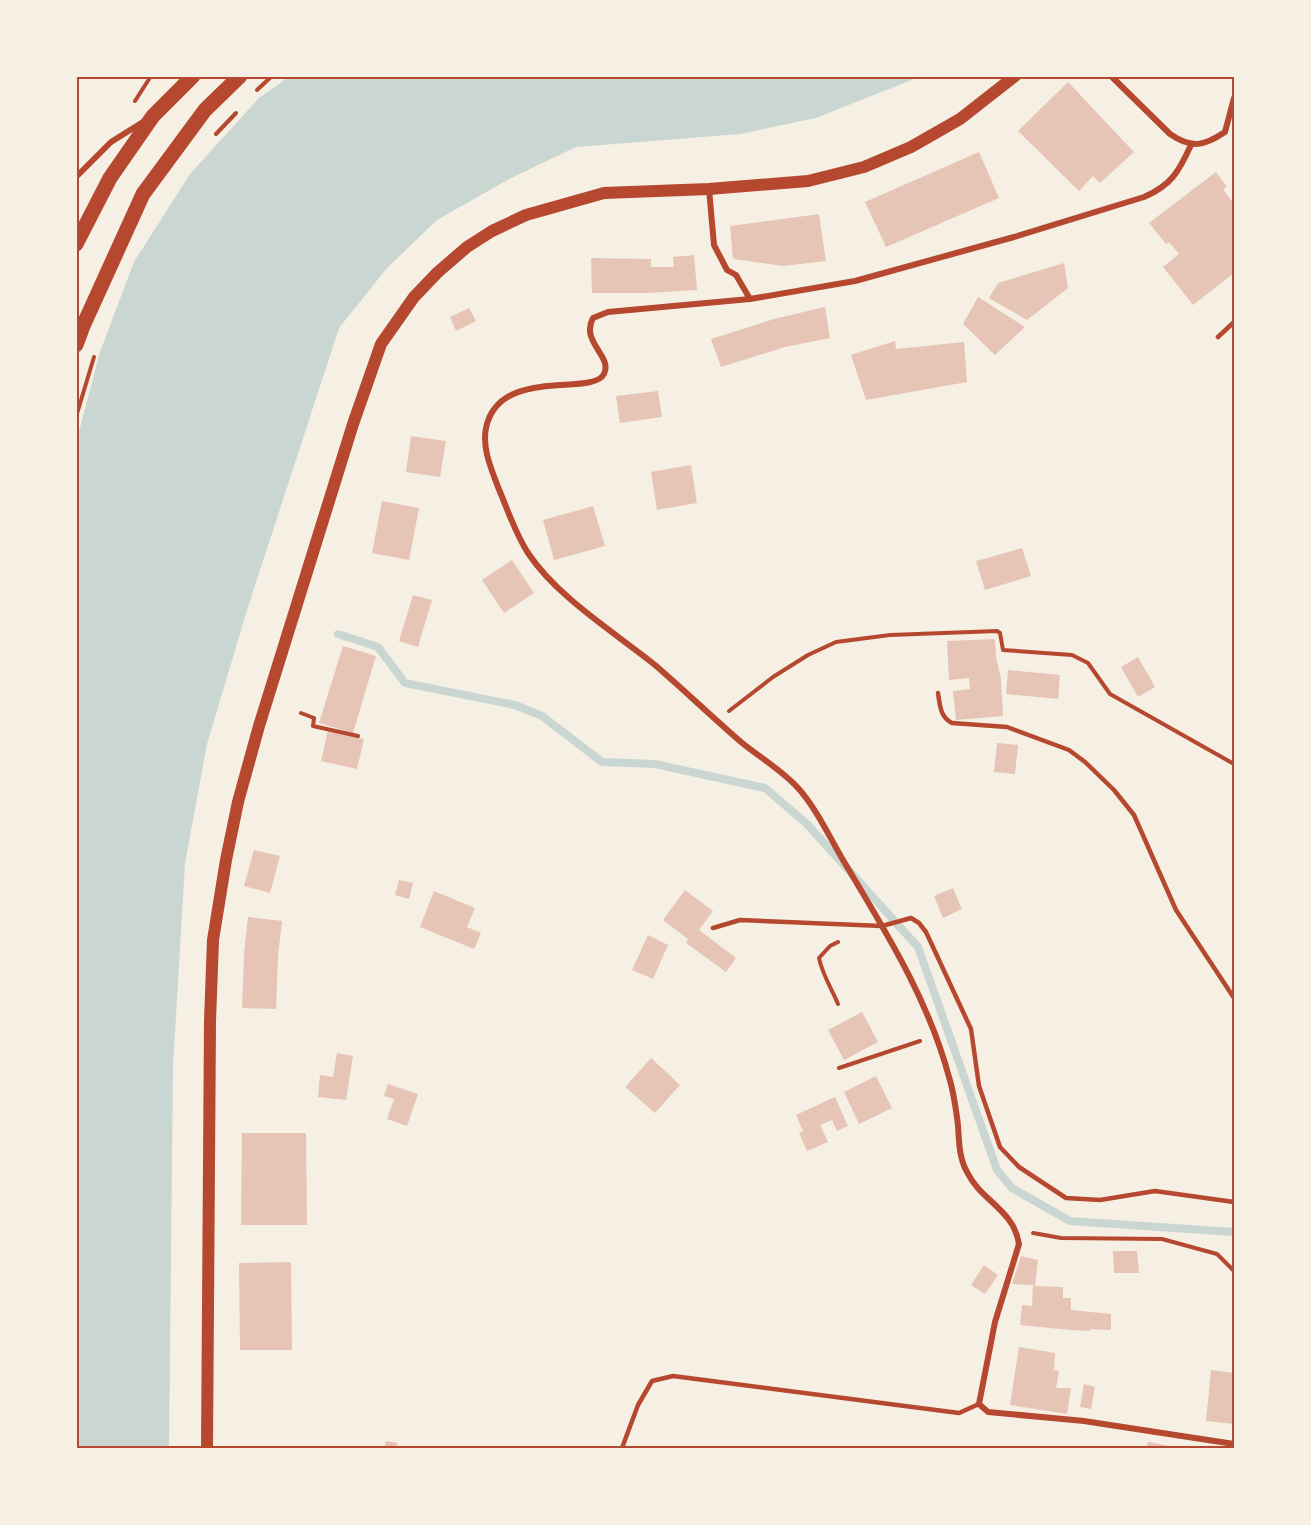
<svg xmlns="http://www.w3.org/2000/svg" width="1311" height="1525" viewBox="0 0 1311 1525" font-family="Georgia,serif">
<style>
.water{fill:#c9d6d2}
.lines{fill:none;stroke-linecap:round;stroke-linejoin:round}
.stream{stroke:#c9d6d2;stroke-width:8}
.building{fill:#e6c5b7}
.path{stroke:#b5482f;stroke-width:4}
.service{stroke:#b5482f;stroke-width:4.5}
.minor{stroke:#b5482f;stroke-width:6}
.secondary{stroke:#b5482f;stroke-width:12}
.primary{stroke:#b5482f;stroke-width:15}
.neatline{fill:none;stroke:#b5482f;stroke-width:2}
</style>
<rect width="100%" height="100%" fill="#f6efe4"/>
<path class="water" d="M289,77H919L816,118L740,134L576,147L509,179L437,220L387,268L339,328L247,610L207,744L185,863L173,1066L169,1448H77V439L100,352L134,262L190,174L259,98Z"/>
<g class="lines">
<path class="stream" d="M338,634L378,647L405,683L515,705L542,716L602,762L655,764L765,788L807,824L918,947L997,1170L1012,1188L1070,1221L1234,1232"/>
</g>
<path class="building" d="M1068,82L1134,152L1100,183L1093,176L1079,191L1018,131Z
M979,152L999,198L886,247L865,202Z
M1216,172L1227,187L1223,189L1234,204V273L1193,305L1163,267L1179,254L1169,242L1166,244L1149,223Z
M819,214L826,261L783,266L733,259L730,226Z
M694,255L697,290L648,293H592L591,258L651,259V267H674L673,257Z
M1064,263L1068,288L1027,320L989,298L998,283Z
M978,297L1025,327L995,355L963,324Z
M825,307L830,338L785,347L721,367L711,339L774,319Z
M469,308L476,321L456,331L450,317Z
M895,341L896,349L964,342L967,382L866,400L851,355Z
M658,391L662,417L620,423L616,396Z
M411,436L446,441L440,477L406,472Z
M691,465L697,503L657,510L651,472Z
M382,501L419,508L409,560L372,553Z
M593,506L605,546L554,560L543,520Z
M1022,548L1031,576L985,590L976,561Z
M512,560L534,593L504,613L482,580Z
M413,595L432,600L418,647L399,641Z
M995,639L996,657L1001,679L1003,716L956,720L953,691L970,689L969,678L949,680L947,641Z
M343,646L376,656L353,733L319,723Z
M1138,657L1155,687L1138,697L1121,667Z
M1008,670L1060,675L1058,699L1006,694Z
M328,730L364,739L357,769L321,761Z
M997,743L1018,745L1015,774L994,772Z
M254,850L280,856L270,893L244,886Z
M399,880L413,883L409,899L395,895Z
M953,888L962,909L943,918L934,896Z
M685,890L713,911L699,930L736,958L726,972L686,943L688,939L663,920Z
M434,891L475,908L467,927L481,933L474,949L420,927Z
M248,917L282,921L278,956L276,1009L242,1008L244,954Z
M648,935L668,945L653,979L632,970Z
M862,1012L878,1042L844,1060L828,1030Z
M337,1053L353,1056L346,1100L318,1097L320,1075L333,1077Z
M651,1058L680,1085L655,1113L625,1087Z
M876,1076L892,1108L859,1124L844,1092Z
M388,1084L418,1094L407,1126L387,1119L394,1099L384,1096Z
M835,1097L848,1126L837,1131L832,1120L820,1125L828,1142L807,1151L799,1133L803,1131L796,1115Z
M242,1133H306L307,1225H241Z
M1113,1251H1137L1139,1273H1114Z
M1021,1256L1038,1260L1035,1286L1063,1287V1298H1071V1310L1111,1314V1330L1090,1329V1331L1070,1330L1020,1325L1022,1305L1032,1306L1033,1285L1012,1284Z
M291,1262L292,1350H240L239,1263Z
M984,1265L998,1275L985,1294L971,1285Z
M1019,1347L1055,1353L1054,1370L1059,1371L1056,1388H1071L1067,1414L1010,1405Z
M1211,1370L1234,1373V1424L1206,1421Z
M1084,1384L1095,1387L1091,1409L1080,1407Z
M386,1441L397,1443L396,1448H384Z
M1148,1442L1175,1447V1448H1146Z"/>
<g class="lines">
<path class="path" d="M257,90L272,76
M135,101L151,76
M216,134L236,113
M76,417L94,357
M729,711L773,677L808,655L836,642L890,635L997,631L1000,633L1003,650L1072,655L1088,663L1110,694L1234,764
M301,713L314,718
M314,718L313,726L358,736
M838,1004C832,989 822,974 819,958L830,946L838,942
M839,1068L920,1041
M1033,1233L1061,1238L1162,1239L1217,1254L1234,1271"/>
<path class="service" d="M1218,337L1234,322
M938,693C940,705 940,717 952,723L1007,727L1069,750L1085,762L1114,790L1134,815L1176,910L1234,998
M713,928L740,920L882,926L911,918L919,923L926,932L971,1029L979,1086L1000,1147L1019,1167L1066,1198L1100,1200L1155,1191L1234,1202
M622,1448L638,1405L652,1381L673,1376L959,1413L979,1404"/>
<path class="minor" d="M1111,76L1170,134C1192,149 1204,146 1225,132L1234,98
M76,177L111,142L143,122
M709,189L714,245L727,270L736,275L750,299L855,281L1014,237L1144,197C1172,185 1179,171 1191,145
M750,299L608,312L593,318C580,342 613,356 604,374C592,397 499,366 486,428C482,448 491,468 498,487C507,508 515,533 528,553C557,597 614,632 655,665C684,690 712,717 741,742C759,757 782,770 798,788C816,808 829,836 843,860C884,929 928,998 949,1077C954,1093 956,1109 958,1125C959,1141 959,1158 967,1172C981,1201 1014,1210 1019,1244L995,1322L979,1404L988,1412L1084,1421L1234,1444"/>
<path class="secondary" d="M207,1448L210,1021L213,940L226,860L238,802L259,726L353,424L381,344L414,297L438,272L467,247L492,231L526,215L604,193L709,189L808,181L864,167L911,147L960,119L1015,76"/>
<path class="primary" d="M76,244L110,178L153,116L193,76
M76,345L83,326L143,194L205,110L240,76"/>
</g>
<rect width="1311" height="1525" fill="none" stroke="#f6efe4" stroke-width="156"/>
<rect x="78" y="78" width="1155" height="1369" class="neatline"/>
</svg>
